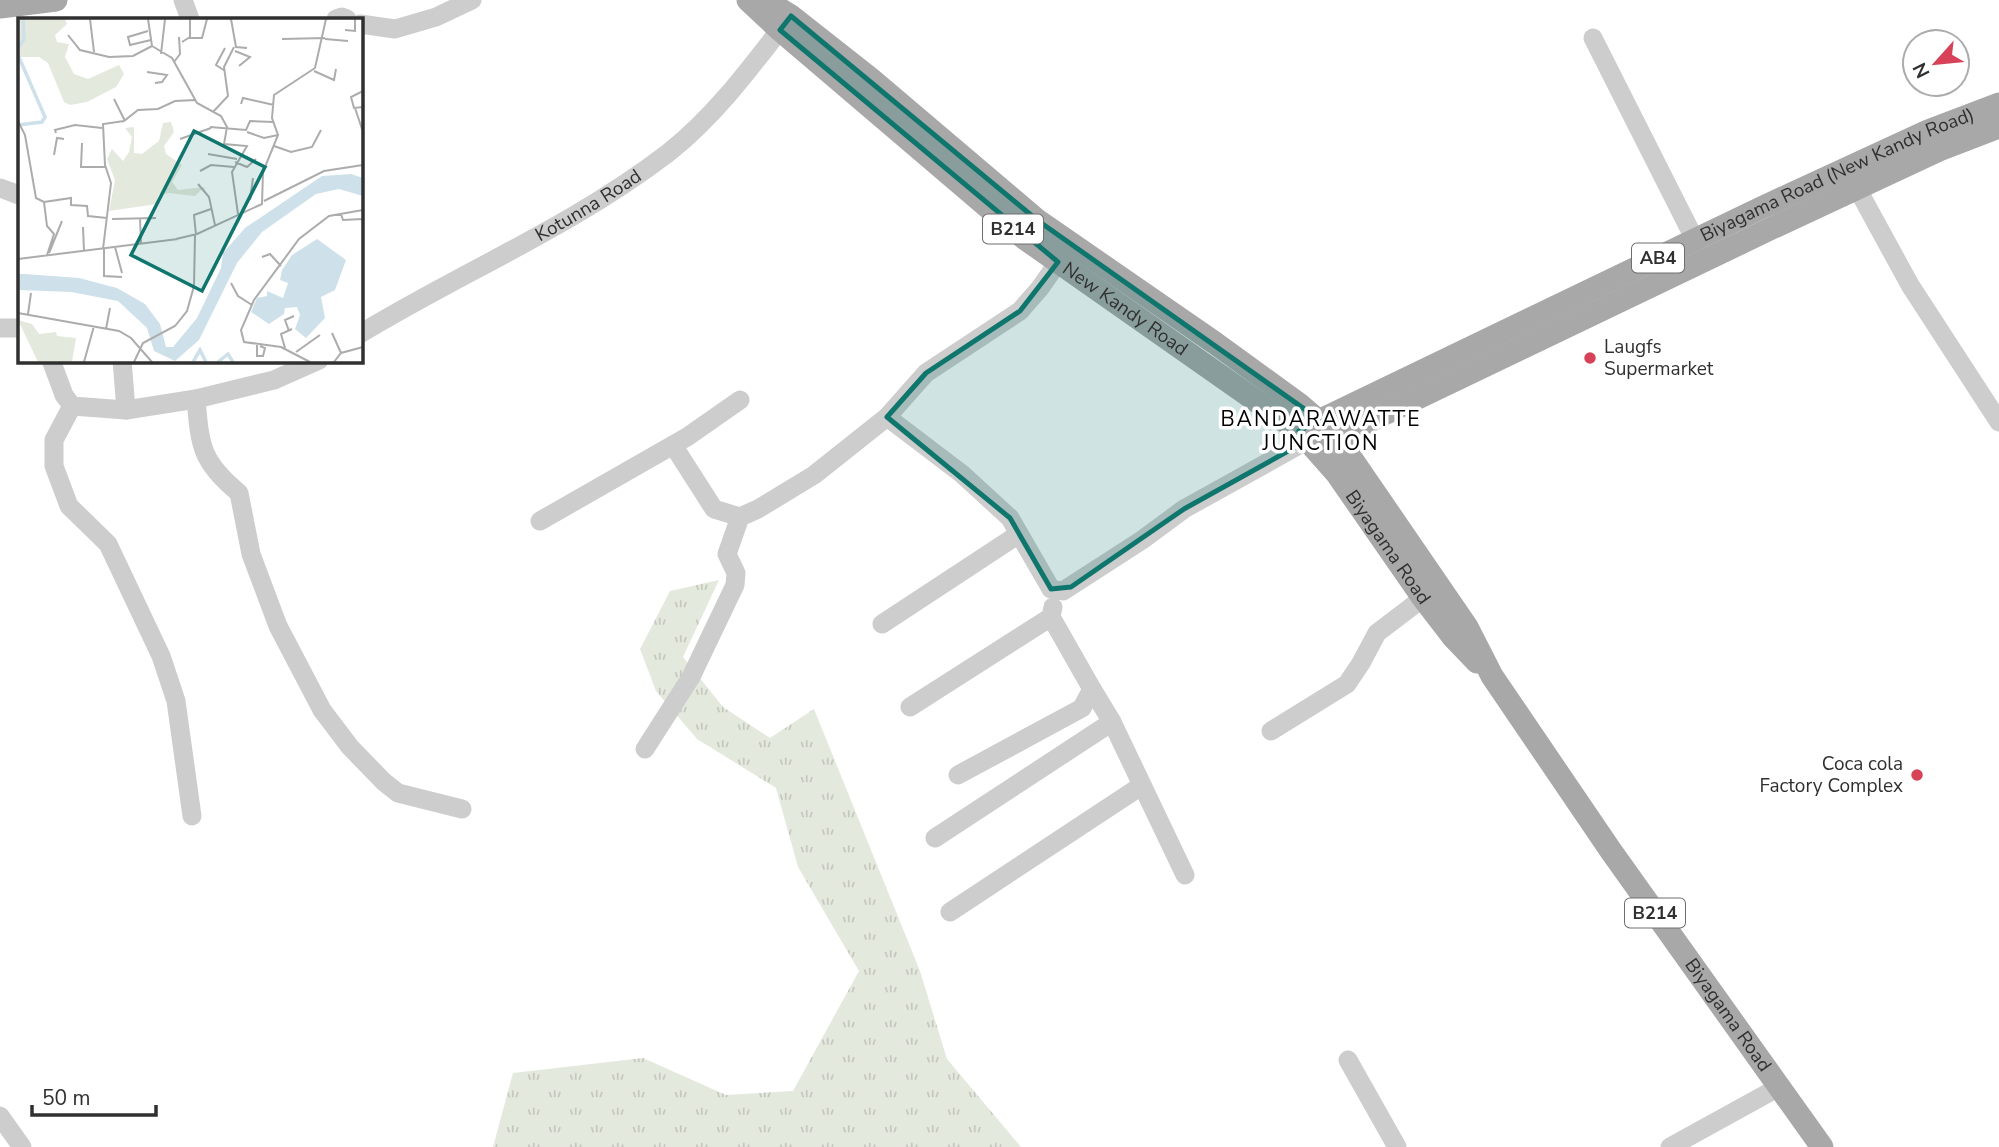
<svg xmlns="http://www.w3.org/2000/svg" width="1999" height="1147" viewBox="0 0 1999 1147" font-family="'Nunito Sans',sans-serif">
<style>
.grass{fill:url(#grass-tufts)}
.lines{fill:none;stroke-linecap:round;stroke-linejoin:round}
.minor{stroke:#cdcdcd;stroke-width:19}
.major{stroke:#a8a8a8;stroke-width:23}
.marked{fill:#0f766e;fill-opacity:0.2;stroke:#0f766e;stroke-width:5;stroke-linejoin:round}
.poi-dot{fill:#d84258;stroke:#fff;stroke-width:2.5}
.labels{text-anchor:middle;dominant-baseline:central;stroke-width:7;stroke-linejoin:round;paint-order:stroke}
.shield{fill:#fff;stroke:#6e6e6e;stroke-width:2}
.shield-label{font-size:18px;font-weight:bold;fill:#303030}
.street-label{font-size:19px;fill:#303030;stroke:#fff}
.poi-label{font-size:19px;fill:#303030;stroke:#fff;text-anchor:start}
.neighbourhood-label{font-size:21px;letter-spacing:2px;fill:#000;stroke:#fff}
.inset-river{fill:none;stroke:#cee1ea;stroke-width:3.5}
.inset-road{fill:none;stroke:#acacac;stroke-width:2}
.view{fill:#0f766e;fill-opacity:0.15;stroke:#0f766e;stroke-width:3.5}
.inset-edge{fill:none;stroke:#303030;stroke-width:3.5}
</style>
<defs>
<pattern id="grass-tufts" width="24" height="20" patternUnits="userSpaceOnUse" patternTransform="scale(1.75)"><rect width="24" height="20" fill="#e4e9dd"/><path d="M3 7l-1-3M5 7V3M7 7l1-3M15 17l-1-3M17 17v-4M19 17l1-3" fill="none" stroke="#c4c8be"/></pattern>
</defs>
<rect width="100%" height="100%" fill="#fff"/>
<path class="grass" d="M719,580L683,657L723,707L770,738L814,709L920,971L947,1059L1021,1147H493L513,1073L643,1058L726,1095L793,1091L859,971L798,867L776,788L697,739L656,691L640,649L670,591Z"/>
<g class="lines">
<g class="minor">
<path d="M183,0L190,19"/>
<path d="M336,19L342,17L347,19"/>
<path d="M360,24L395,29L436,17L472,0"/>
<path d="M1593,38L1695,240"/>
<path d="M0,188L19,195"/>
<path d="M1857,188L1910,285L1999,422"/>
<path d="M0,328H19"/>
<path id="s1" d="M360,334C462,272 573,226 668,153C715,116 752,66 788,19"/>
<path d="M51,360L64,395L72,406L126,410L196,399L274,380L319,360"/>
<path d="M122,360L126,410"/>
<path d="M196,399C200,446 201,462 239,493L251,554L278,626L322,710L350,747L384,782L398,793L462,809"/>
<path d="M72,406L54,440V466L69,506L108,544L161,656L176,701L192,816"/>
<path d="M887,417L962,474L1010,518L1051,589L1063,591L1142,540L1184,509L1308,440"/>
<path d="M673,445L714,509L740,517"/>
<path d="M540,521L687,437L740,400"/>
<path d="M882,624L1019,534"/>
<path d="M1092,689L1112,722L1185,875"/>
<path d="M910,707L1051,617L1053,607"/>
<path d="M1271,731L1347,684L1361,663L1377,633L1423,598"/>
<path d="M645,749L691,677L735,585L736,573L727,554L740,517L758,509L814,475L887,417L926,373L1020,311L1040,288L1066,251"/>
<path d="M958,775L1082,708L1092,689L1051,617"/>
<path d="M935,838L1112,722"/>
<path d="M950,912L1141,786"/>
<path d="M1348,1060L1397,1147"/>
<path d="M0,1116L22,1147"/>
<path d="M1670,1147L1779,1087"/>
</g>
<g class="major">
<path id="s2" d="M748,0L780,30L1024,238L1299,431L1337,474L1423,598L1453,637L1477,662"/>
<path id="s3" d="M765,0L791,16L871,79L1037,220L1215,343L1299,404L1336,436L1467,627L1492,676L1611,851L1822,1147"/>
<path d="M0,7L56,0"/>
<path id="s4" d="M1308,426L1761,208L1928,131L1999,104"/>
<path d="M1324,443L1772,228L1939,150L1999,127"/>
</g>
</g>
<path class="marked" d="M791,16L1037,220L1320,420L1299,431L1308,440L1184,509L1071,587L1051,589L1010,518L887,417L926,373L1020,311L1058,262L780,30Z"/>
<g class="poi-dot">
<circle cx="1590" cy="358" r="7"/>
<circle cx="1917" cy="775" r="7"/>
</g>
<g class="labels">
<g class="shield">
<rect x="983" y="214.5" width="60" height="29" rx="5"/>
<rect x="1632" y="243.5" width="52" height="29" rx="5"/>
<rect x="1625" y="898.5" width="60" height="29" rx="5"/>
</g>
<g class="shield-label">
<text x="1013" y="229">B214</text>
<text x="1658" y="258">AB4</text>
<text x="1655" y="913">B214</text>
</g>
<g class="street-label">
<text stroke="none"><textPath href="#s4" startOffset="586">Biyagama Road (New Kandy Road)</textPath></text>
<text stroke="none"><textPath href="#s1" startOffset="262">Kotunna Road</textPath></text>
<text stroke="none"><textPath href="#s2" startOffset="488">New Kandy Road</textPath></text>
<text stroke="none"><textPath href="#s2" startOffset="847">Biyagama Road</textPath></text>
<text stroke="none"><textPath href="#s3" startOffset="1419">Biyagama Road</textPath></text>
</g>
<g class="poi-label">
<text x="1604" y="347">Laugfs<tspan x="1604" dy="22">Supermarket</tspan></text>
<text x="1903" y="764" text-anchor="end">Coca cola<tspan x="1903" dy="22">Factory Complex</tspan></text>
</g>
<g class="neighbourhood-label">
<text x="1321" y="419">BANDARAWATTE<tspan x="1321" dy="24">JUNCTION</tspan></text>
</g>
</g>
<g transform="translate(18 18)">
<rect width="345" height="345" fill="#fff"/>
<path d="M153,104L156,114L146,128L148,136L164,147L154,164L160,172L186,169L188,176L184,171L177,178L151,175L140,177L139,186L91,193L97,162L89,141L94,131L105,143L111,134L114,119L107,110L116,109V135L124,136L141,123L145,105ZM0,302L14,306L21,316L38,314L39,318L58,320L54,344H20Z" fill="#e4e9dd"/>
<path d="M0,1H47L49,6L37,17L39,24L51,26L47,39L56,56L70,61L101,47L106,56L98,69L69,84L52,87L46,84L30,45L21,39H0Z" fill="#e4e9dd"/>
<path d="M333,156L345,160V178L321,171L298,176L244,214L219,245L181,322L157,343L136,333L129,310L100,283L53,274L0,272V256H7L61,260L99,270L127,286L142,306L148,329H155L179,300L203,250L205,235L227,210L304,158ZM299,221L328,242L317,272L303,279L307,300L288,320L277,311L282,297L279,289L267,290L266,296L251,306L233,294L239,280L249,278V273L265,280L270,265L262,262L264,252L274,237Z" fill="#cee1ea"/>
<path class="inset-river" d="M0,30L6,21L5,1M0,37L27,99L24,104L0,107M175,344L182,332L188,344M200,344L210,336L215,344"/>
<path class="inset-road" d="M72,1L76,34M130,1L134,28L154,40L179,85L203,98L209,109L206,126L229,128L214,154L220,196M213,1L218,29L229,30M327,12L337,13V1M130,13L110,19L112,27L133,22M50,17L62,32L91,39L115,38L134,28M171,20H184L189,1M264,21L307,20M307,21L330,23M164,24L172,19V1M217,33L232,39L221,48M143,36L147,1M156,44L162,36L161,19M207,53L198,47L207,30M296,53L316,62L318,51M129,54L149,57L144,64L137,65M345,73L333,79L336,90L345,89M96,81L107,103M223,86L225,80L256,87M337,90L345,114M195,94L210,78L206,49L216,29M0,103L7,117L18,180L26,184L29,208L36,216L29,237M192,109L228,112L232,103L255,104M229,114L246,120L260,117M38,115L37,112L57,107L84,110M162,121L193,110M64,125L63,149H87M256,128L273,134L294,129L303,112M190,136L219,141M36,137L39,120L46,121M217,144L229,149L238,141M182,153L193,147L216,149M180,166L191,179L197,207M232,182L235,160M246,183L306,153L345,147M26,184L53,180V187L69,188L70,198L89,200M323,196L325,202L345,201M122,200L123,225M94,201L138,200M345,201V243M65,209L66,233M178,217L176,197L193,191M158,221L179,216L244,186L245,154L260,117L254,100L256,77L297,50L308,1M97,229L104,255M85,231L93,165L87,147L85,106L106,103L120,92L140,91L157,83L178,82M86,231V258L104,259M31,235L44,203M244,239L252,236L263,248M0,241L160,221M213,265L220,278L234,287M0,295L101,313L113,320L134,344M10,296L13,275M88,311L92,290M271,313L267,302L276,298M314,315L323,335M239,327V338H245L247,330L242,328M267,330L263,316L274,311M278,334L302,317M66,344L76,308M116,344L125,325L157,308L169,293L176,268L177,217M292,344L263,329L226,324L223,312L236,282L281,221L311,198L345,192M316,344L323,335L345,329"/>
<path class="view" d="M176,113L247,149L184,273L113,237Z"/>
<rect width="345" height="345" class="inset-edge"/>
</g>
<g transform="translate(1936 63) rotate(243)"><circle r="33" fill="#ffffff" stroke="#acacac" stroke-width="2"/>
<path d="M0-5L12 26L0 18L-12 26Z" fill="#d84258"/>
<text y="-10" font-size="19" font-weight="bold" text-anchor="middle" fill="#303030">N</text>
</g>
<path d="M32 1105v10h124v-10" fill="none" stroke="#303030" stroke-width="3.5"/>
<text x="42" y="1105" font-size="21" fill="#303030" stroke="#ffffff" stroke-width="5" paint-order="stroke">50 m</text>
</svg>
